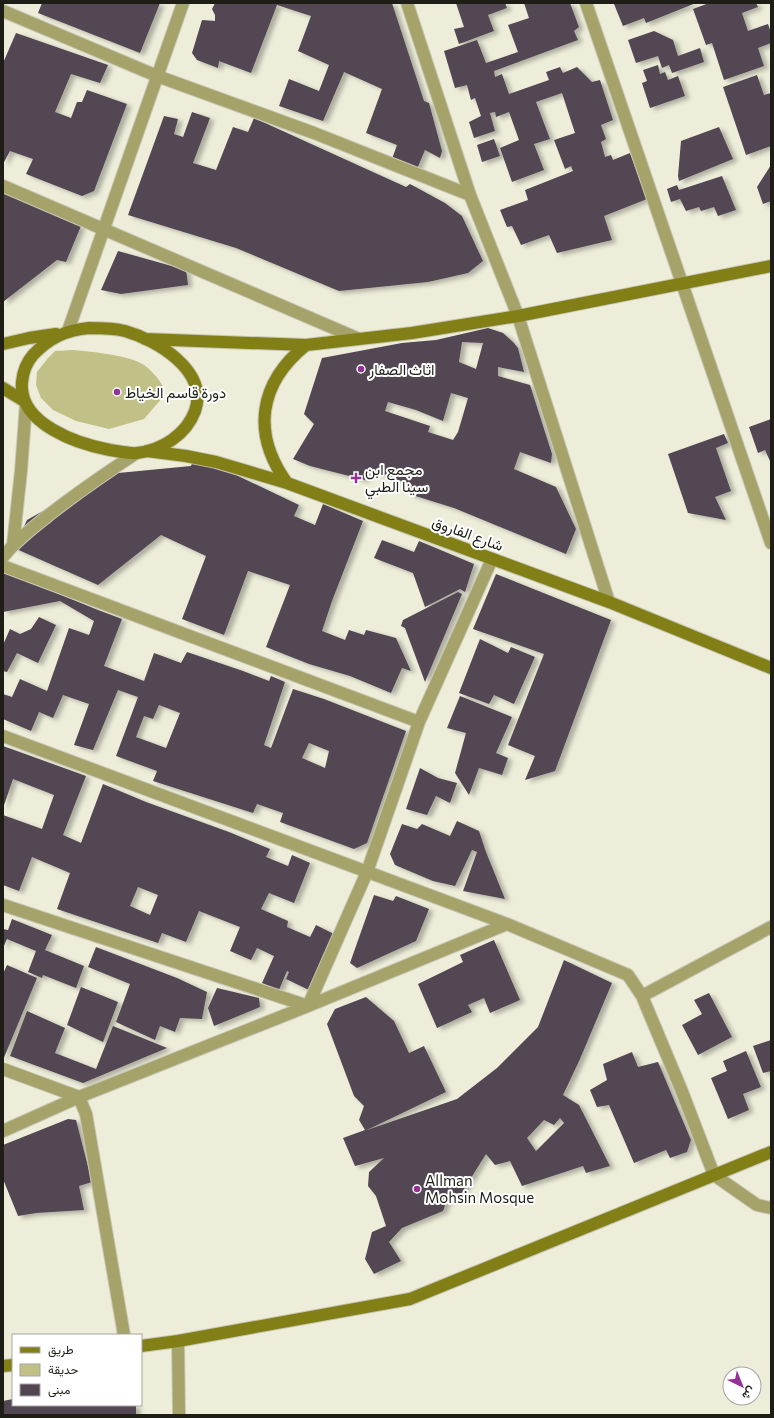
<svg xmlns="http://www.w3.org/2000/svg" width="774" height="1418" viewBox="0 0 774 1418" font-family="Commissioner,Vazirmatn,sans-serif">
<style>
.green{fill:#c1c087}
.building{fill:#534652;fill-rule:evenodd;filter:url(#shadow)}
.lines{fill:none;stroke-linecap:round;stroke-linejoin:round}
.street-casing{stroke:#c8c8b7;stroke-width:14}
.secondary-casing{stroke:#c8c8b7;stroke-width:14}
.street{stroke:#a5a36a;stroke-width:12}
.secondary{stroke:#837f17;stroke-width:12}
.poi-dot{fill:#953096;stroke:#fff;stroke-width:1.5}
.labels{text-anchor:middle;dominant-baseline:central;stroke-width:4;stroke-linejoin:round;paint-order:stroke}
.poi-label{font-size:15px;fill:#1e1e17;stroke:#fff;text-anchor:start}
.street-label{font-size:15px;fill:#1e1e17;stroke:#fff}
</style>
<defs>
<filter id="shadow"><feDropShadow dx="4.5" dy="2.5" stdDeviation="2" flood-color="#0004"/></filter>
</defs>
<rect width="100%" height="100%" fill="#ededda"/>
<path class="green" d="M74,350C93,352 129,355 144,365C152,371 159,379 164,388L162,398L144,419L109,429L76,421L53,410L41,398L36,385L37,372L48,358L55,351Z"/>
<path class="building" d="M42,3H160L140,53L38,13Z
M215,3H392L424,101L429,103L442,151L440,158L425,150L417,169L392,159L397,145L366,133L382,89L344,72L323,121L279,106L289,79L319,91L329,65L298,51L311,16L277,5L251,73L219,61L218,68L197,60L192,53L202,20L215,21V15L212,9Z
M456,3H505L507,8L488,15L494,31L459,44L454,29L464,27Z
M524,3H570L579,27L574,31L578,40L494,71L495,77L502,74L509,94L549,80L546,72L560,67L563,73L577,67L592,82L600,80L613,120L601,125L606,139L601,142L605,157L611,155L613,160L630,153L647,199L604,216L612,240L557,253L549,235L521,245L512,226L507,227L500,210L528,200L525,190L573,171L571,166L565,169L554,140L575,133L562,93L536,102L550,139L534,144L544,170L512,182L500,148L519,140L509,112L496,117L495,112L490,113L495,131L474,138L469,122L481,116L475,98L471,100L467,85L455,88L444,51L477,40L486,63L518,52L508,25L529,18Z
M618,3H696L646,23L644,18L623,26L614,4Z
M709,3H756L758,7L742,13L748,31L768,24L771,33V43L758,48L764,66L724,80L712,43L706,45L693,9Z
M654,31L673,40L678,56L700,48L704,62L672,73L669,65L662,68L658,56L636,63L628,40Z
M16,33L108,65L100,83L71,74L55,112L71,118L77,102H82L87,90L127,104L94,191L82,196L26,174L33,159L10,151L3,164V63Z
M658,65L660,74L665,72L668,80L678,76L685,96L650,108L642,83L647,81L643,70Z
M757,75L764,95L771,93V146L746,155L723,87Z
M192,112L210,118L193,163L216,170L233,127L248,132L254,118L406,187L410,184L445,203L462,216L483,261L468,273L428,282L339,291L236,248L128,215L164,116L178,119L174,134L183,137Z
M719,127L733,159L679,181L678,176L681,141Z
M494,139L500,156L482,162L477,145Z
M771,165V201L763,204L757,187Z
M722,176L736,210L718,216L714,207L701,211L699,207L686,211L680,199L671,202L667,189L677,185L679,190Z
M3,191L81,226L66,262L57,260L3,302Z
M118,251L186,270L188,285L121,294L101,290Z
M488,328L503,333L513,342L518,348L524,372L498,367V376L530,385L552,454L551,463L520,452L514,469L556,487L576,529L566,554L454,508L409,494L412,485L368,469L365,480L310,466L293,459L314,424L304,414L322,358L402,343L436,340ZM462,342L483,343L476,369L459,362ZM451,393L468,398L458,432L453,440L428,432L430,426L385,411L388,402L416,410L443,421Z
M771,419V461H770L765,450L758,453L749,427Z
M724,434L728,443L716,448L731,491L715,497L726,520L688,513L668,454Z
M194,458L236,475L299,505L294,516L315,525L323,504L363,521L332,601L322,631L345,640L349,630L364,635L366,630L396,638L411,671L402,668L391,693L350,676L309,664L266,647L290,585L248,571L224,635L182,619L206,556L161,535L98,585L14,548L27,520L108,474L191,466Z
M382,540L414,552L419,541L474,564L465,592L460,589L425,607L413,573L374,558Z
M3,573L22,579L98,610L122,619L104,666L144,681L154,653L181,663L187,652L243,671L269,681L271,676L285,682L264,745L271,748L293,689L324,699L406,731L367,843L354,849L280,822L283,813L257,804L253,813L153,781L157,771L116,756L138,697L118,690L93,750L74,745L89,704L63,695L53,718L39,712L31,731L3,719V694L12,697L20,679L47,691L69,628L89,635L94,621L60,601L3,612ZM159,705L180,713L166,748L136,737L144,716L153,719ZM309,743L329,751L325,768L302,758Z
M496,574L611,620L555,771L525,780L535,756L508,745L544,654L473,629Z
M458,592L462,594L425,682L405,628L401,626L403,620Z
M39,617L56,625L38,663L17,653L7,672L3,671V645L10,629L20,634L31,629Z
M480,639L508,653L511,647L535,657L514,704L494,695L489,704L459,693Z
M460,696L512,717L496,753L508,758L502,775L479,768L469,795L455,773L466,733L447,728Z
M3,746L86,776L63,835L81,843L103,784L146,802L229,832L270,849L266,857L288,866L292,855L310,863L294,903L269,893L261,909L288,921L287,927L310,937L316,925L334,934L309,990L286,979L289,972L287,971L279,990L262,983L274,956L257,948L251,960L230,951L240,927L199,911L186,942L162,933L158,943L57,909L70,873L32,857L19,891L3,885V815L42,829L54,795L13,779L3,808ZM138,887L158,895L150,915L130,906Z
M420,768L438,778L457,783L450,803L436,796L427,815L406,809Z
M457,821L479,831L486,852L505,899L463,891L477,852L472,850L455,886L433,881L395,865L390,854L402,824L417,829L422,824L450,836Z
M374,895L393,901L396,896L429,909L416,941L357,968L350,963Z
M12,919L52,935L45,950L84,966L76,988L43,975L42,978L28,972L36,951L7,939L3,948V929L8,930Z
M494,940L520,1000L490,1013L484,998L468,1005L472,1012L437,1028L418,984L463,962L460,955Z
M96,947L177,978L207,992L202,1019L180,1018L175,1032L160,1026L155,1040L116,1022L130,984L88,967Z
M564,960L612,983L580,1059L563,1095L579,1105L610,1166L586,1173L583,1166L522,1186L510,1161L495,1165L486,1154L461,1194L450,1192L443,1211L402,1228L389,1242L401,1261L374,1274L365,1259L372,1232L386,1226L376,1196L368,1186L369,1172L384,1158L355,1166L343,1138L365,1130L359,1120L364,1106L354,1096L327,1024L335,1009L366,997L394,1021L409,1053L424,1046L446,1092L367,1130L457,1099L497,1068L538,1027ZM560,1118L564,1123L536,1151L527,1138L544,1120L554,1125Z
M7,965L37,978L3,1060V974Z
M81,987L118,1002L103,1042L67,1025Z
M217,988L259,998L260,1007L214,1026L208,1008Z
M709,993L732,1037L698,1055L682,1025L702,1014L694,1000Z
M27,1011L65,1028L55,1053L96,1069L113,1026L167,1048L83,1083L10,1056Z
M771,1040V1071L763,1073L753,1046Z
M746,1051L761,1087L743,1094L749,1110L728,1119L711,1078L727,1071L723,1061Z
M632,1052L638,1067L658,1062L691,1140L687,1152L670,1158L666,1150L634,1163L609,1105L597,1107L590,1090L607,1080L603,1064Z
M68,1119L76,1120L92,1182L79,1186L84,1210L36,1213L18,1216L3,1179V1145Z
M13,1399V1405H136V1415H4L3,1401Z"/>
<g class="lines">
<defs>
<path id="street" d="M407,3L470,195L518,316L609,602
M586,3L771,543
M3,11L157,76L314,133L470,195
M3,186L359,339
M68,331L183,3
M13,545L21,471L26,404
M3,557C16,540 33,528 50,514C77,493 106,473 135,454
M3,566L419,722
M3,736L507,924L628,975L642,996L681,1089L714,1175L757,1205L771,1208
M3,905L308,1006
M642,996L771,927
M308,1006L367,872L419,722L492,559
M3,1069L79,1097L86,1114L124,1335
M3,1131L79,1097L308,1006L507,924
M178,1341L179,1415"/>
<path id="secondary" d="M89,328C101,328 113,328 125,331C157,340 209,371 195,411C186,435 162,450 137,453C129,454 118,451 110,450C78,444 18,424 22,382C23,372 26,363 33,355C49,338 66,330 89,328Z
M145,339L306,345L412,333L518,316L771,266
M3,344L29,338L56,334
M3,388L24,401
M147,451L186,456L216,462L287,483L609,602L771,668
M287,483C251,433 259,383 306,345
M141,1346L178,1341L410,1299L771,1152
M3,1366L13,1365"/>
</defs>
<use href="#street" class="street-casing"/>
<use href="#secondary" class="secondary-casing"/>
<use href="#street" class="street"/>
<use href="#secondary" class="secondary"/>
</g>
<g class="poi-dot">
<circle cx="361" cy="369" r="4"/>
<circle cx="117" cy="392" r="4"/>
<path d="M354 472h4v4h4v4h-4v4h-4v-4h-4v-4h4z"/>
<circle cx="417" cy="1189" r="4"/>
</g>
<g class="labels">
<g class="poi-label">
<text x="369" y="369">اثاث الصفار</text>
<text x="125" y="392">دورة قاسم الخياط</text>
<text x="365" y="469">مجمع ابن<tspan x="365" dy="17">سينا الطبي</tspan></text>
<text x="425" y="1180">Allman<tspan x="425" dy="17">Mohsin Mosque</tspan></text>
</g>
<g class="street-label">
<text transform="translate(468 533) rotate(20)">شارع الفاروق</text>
</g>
</g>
<rect width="774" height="1418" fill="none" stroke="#1e1e17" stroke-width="8"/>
<rect x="12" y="1334" width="130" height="72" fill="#ffffff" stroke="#a5a5a2"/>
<rect x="20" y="1347" width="20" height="6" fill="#837f17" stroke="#a5a5a2"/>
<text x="48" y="1354" font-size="12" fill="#1e1e17">طريق</text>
<rect x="20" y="1364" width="20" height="12" fill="#c1c087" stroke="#a5a5a2"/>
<text x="48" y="1374" font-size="12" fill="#1e1e17">حديقة</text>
<rect x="20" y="1384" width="20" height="12" fill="#534652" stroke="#a5a5a2"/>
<text x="48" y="1394" font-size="12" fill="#1e1e17">مبنى</text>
<g transform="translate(742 1386) rotate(137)"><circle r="19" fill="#ffffff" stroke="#a5a5a2"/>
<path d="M0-3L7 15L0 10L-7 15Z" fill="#953096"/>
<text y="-6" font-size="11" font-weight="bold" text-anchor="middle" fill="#1e1e17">ش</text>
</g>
</svg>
